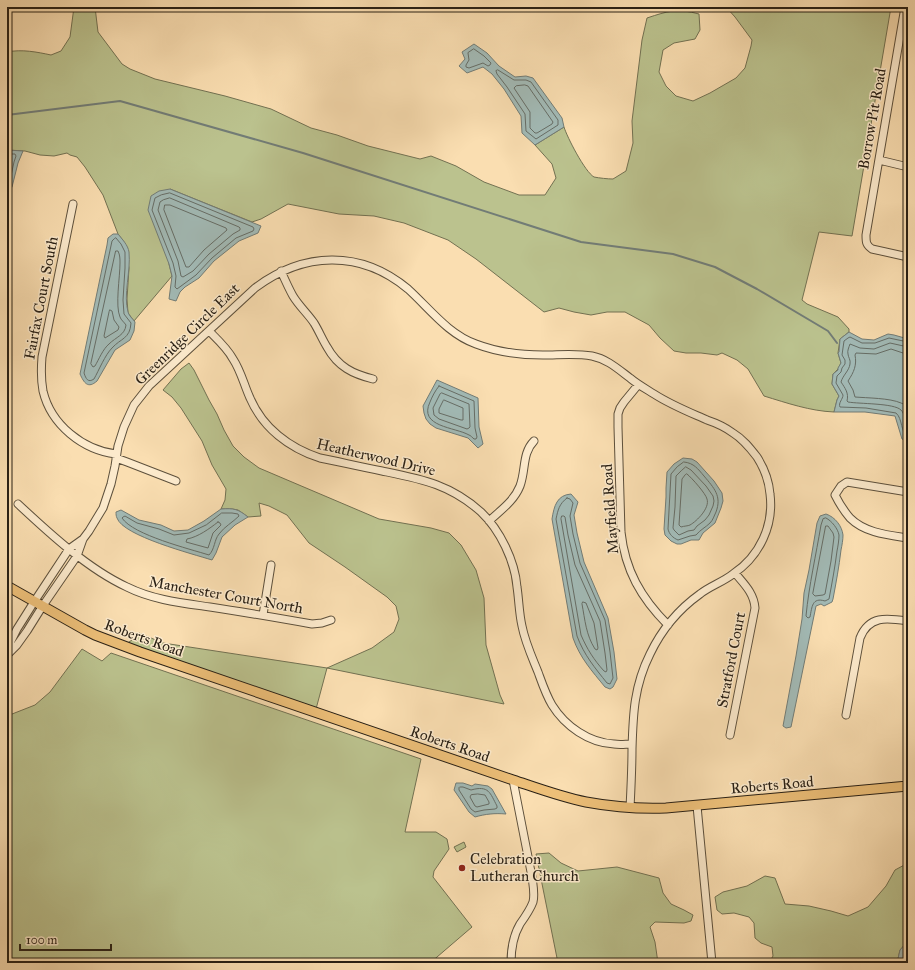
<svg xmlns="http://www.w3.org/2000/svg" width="915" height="970" viewBox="0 0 915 970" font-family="'IM FELL Great Primer',serif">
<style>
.green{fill:#bbc28e;stroke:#727152}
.water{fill:#a2bab6;stroke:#727c76}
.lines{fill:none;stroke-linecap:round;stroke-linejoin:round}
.shore{stroke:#666d66;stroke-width:1}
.stream{stroke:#727c76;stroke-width:2}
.minor-casing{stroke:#5d503c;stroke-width:9}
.major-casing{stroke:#292015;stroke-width:11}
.minor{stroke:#fceacc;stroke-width:7}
.major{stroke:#edbf78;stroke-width:9}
.poi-dot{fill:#8f2418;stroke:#fceacc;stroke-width:1.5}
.labels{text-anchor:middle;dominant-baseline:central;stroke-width:3;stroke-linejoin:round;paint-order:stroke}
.street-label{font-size:15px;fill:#292015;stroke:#fceacc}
.poi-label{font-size:15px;fill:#292015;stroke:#fceacc;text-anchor:start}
</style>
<rect width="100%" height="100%" fill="#fadeb1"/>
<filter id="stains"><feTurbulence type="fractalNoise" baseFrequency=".005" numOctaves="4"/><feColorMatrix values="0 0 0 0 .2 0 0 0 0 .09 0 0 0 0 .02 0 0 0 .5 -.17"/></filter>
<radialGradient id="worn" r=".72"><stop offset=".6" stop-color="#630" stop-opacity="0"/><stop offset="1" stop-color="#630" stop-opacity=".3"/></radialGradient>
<path class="green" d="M74,7H95L98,32L122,64L130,69L155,79L225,96L271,109L311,128L337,135L368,146L420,159L431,156L456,166L484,182L519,195H545L556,178L552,164L535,145L564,127C567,137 585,172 594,177C599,178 608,179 613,179L626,171L633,143L632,121L642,40L647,18C668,11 677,8 699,14L700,30L695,39L674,43L663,50L659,72L666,86L676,96L693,101L710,93L736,78L745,68L751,46L752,40L735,17L726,7H891L852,236L819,232L802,300L807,304L838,317L849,329V332L840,339L838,353L841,363L838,369L833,374L832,384L839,396L837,400L834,412C810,411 787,403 764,396L748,369L737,360L722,353L717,355L701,353H686L674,351L660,338L649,325L625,312H607L591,315L574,312L559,308L544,312L476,259L448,240L404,223L374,216L339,214L288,204L261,219L252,222L170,189L169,264L172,276L134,321L128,313L127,299L129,268L124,242L118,234L103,195L85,167L77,157L70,155L67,153L54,156L40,155L25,151L7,150V52C22,49 37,52 51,55L61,51L70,37Z
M189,363L194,370L209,400L217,414L224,430L233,446L244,457L259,468L379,519L431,528L449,533L461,545L476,570L484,598L486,645L500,695L504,704L327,668L316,709L126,644L132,640L139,633L163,643L327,668L372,648L394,632L399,619L396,606L387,597L345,567L309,543L287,515L269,506L259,503L261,516L248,517L238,510L232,509H221L225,500L226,489L212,465L202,441L181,408L172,397L163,390L181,369Z
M82,649L102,661L111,653L421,759L405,832H436L447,839L449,849L434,871L433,877L472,927L430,963H12L7,957V716L35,705L50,692Z
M464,842L466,847L457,852L454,847Z
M549,853L561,863L578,871L617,867L659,878L663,893L671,904L684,910L693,915L691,921L684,923L655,922L650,927L655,942L658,963H558L536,854Z
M908,863V941L900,950L897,963H769L773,956L772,947L761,943L755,938L754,923L749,917L734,913L722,914L717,910L715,897L723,892L747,886L765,876L775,878L785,904L809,906L831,911L848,916L868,907L886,886L895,870Z"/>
<path class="water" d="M474,44L487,53L499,66L515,77L526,76L533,78L562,118L564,127L535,145L522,133L521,116L504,89L492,74L483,67L467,73L459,66L465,59L462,52Z
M7,150L23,151L18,163L12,187L7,194Z
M170,189L261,226L258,233L239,241L214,261L199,278L185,287L180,292L176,301L169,299L172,276L169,264L148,210L151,196L159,191Z
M113,234H118C122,239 128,245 129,252C131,271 123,295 128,312C129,316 133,319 135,322L134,331L130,340L115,350L97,381C88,389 84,383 80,374L107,245L108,238Z
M849,332L862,339L874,340L888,334L894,335L908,339V442L902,439L895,416L865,412H834L837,400L839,396L832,384L833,374L838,370V368L841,363L838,353L839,352L840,339Z
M437,380L478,398L479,427L483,444L478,448L468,438L436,428L430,424L426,419L424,413L423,406Z
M683,458L692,459L697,462L714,481L722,493L723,501L721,508L715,523L703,533L699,540H691L681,544H677L671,541L665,535L664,529L666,497V488L667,472L674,464Z
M571,494L578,502L574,515L577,533L584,562L608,618L614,652L617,679L613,687L610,689L605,687C592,671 580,658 573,638L552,519C554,506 557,495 571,494Z
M221,509C234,508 238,509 248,517L235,525L222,537L216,553L212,560C193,554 123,536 117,518C116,516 116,514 116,512L121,510L139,520L161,525L174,531L188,530L204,521Z
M826,514C835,517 842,526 843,535C843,540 842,545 841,550C839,567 836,583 833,599L832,602L824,606L821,604L816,606L791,727L786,728L783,726L796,656L802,619L804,593L809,570L817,523L820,516Z
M456,783H463L472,786L475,784L488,786L492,789L506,814C495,813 485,814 475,817L469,812L454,790Z
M908,941V963H897L900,950Z"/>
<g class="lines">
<path class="shore" d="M474,49L484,56L491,63L490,65L488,66L483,63L469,68L466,67V65L469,60L468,53Z
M498,70L514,80H526L531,82L558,120V125L536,139L526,131L525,114L507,87L497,74L496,71Z
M525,85L528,86L553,122L552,124L537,133H535L530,128V112L514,88L516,86Z
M7,154H15L16,156L14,162L9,185L7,188
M170,193L253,227L254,229L253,231L236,238L212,258L196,275L177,289L175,287L176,276L173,263L152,210L155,198L161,195Z
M170,198L239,227L240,228V230L233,234L209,254L193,271L183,277L181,276L178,261L158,210L160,202L163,200Z
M165,205H170L226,228L227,230L204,250L189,267H186L164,210Z
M116,238L121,244L125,252V268L123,300L124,314L131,323C130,339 121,338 112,348C105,355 99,370 94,379C88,383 86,379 84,373L112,241L114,239Z
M116,251H118C120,255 120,259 120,263C120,277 115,306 120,317C121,320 124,322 126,325C125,335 116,337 109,344C103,349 99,359 95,366L93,367L91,364Z
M110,310L112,311L114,320L119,327L118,330L105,338L104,336L109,312Z
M908,342L889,338L875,343H862L850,337L848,338L844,341L842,355L845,360V364L842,368L841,372L837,376L836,383L843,395C843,399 838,403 840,407L866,408L896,413C903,419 900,432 908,437
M908,347L890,343L874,349L860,348L850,344C849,347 847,351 848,354C848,357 851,360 850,364C849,371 843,375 841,382C845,388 849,393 847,401L848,402C859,404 894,403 901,410C905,414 906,423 908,428
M908,353H903L891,349L876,354L856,353L855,355C857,365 854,372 848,381L853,390L855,397C867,398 890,398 901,403C904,404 906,406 908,409
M439,386L474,401L475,428L477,437L476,439H474C473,438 470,435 469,435C455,427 418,427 430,402C432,397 435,391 439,386Z
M442,393L469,404L470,427L469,428L467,429L439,419L434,415L433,408L440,394Z
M444,400L463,408V420H461L439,413V409L443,401Z
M684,462C694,463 698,469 704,476C714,488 722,496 716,512C714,516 713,520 710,523C706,527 700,530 696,535L690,536L678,540C673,538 669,534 668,529L671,474L677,467Z
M686,467L691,470L706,486L713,496L714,501L713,506L709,515L705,520L697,526L694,530L688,531L679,535L674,530L673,528L675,507L676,476L681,471Z
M687,474C692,478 706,494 707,499C710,508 697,521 690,525C688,526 684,526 681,527L679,525L682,479L685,475Z
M567,498L570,499L573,503L570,516L573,534L580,563L605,620L610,652L613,678L610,684L607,683C595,668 584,655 577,636L556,519C558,510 559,504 567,498Z
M222,513H232L238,514L239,516C233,522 224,527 219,534C214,540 215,549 209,555C190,549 133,535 122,518L123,517L125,516L137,523L159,529L174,535L189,533L206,525Z
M562,516H564L565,517L568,535L575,565L600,621L605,653L607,670L606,672L604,671C594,660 587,649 581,635L561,519Z
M826,518C832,521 838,529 839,535C839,540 838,546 837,551C835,567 832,583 829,599L825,601C812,597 812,607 810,617L808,618L806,616C809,585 816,555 821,525L823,519Z
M218,522L220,523L221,525L213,533L208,548L186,542L187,539C198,537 209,529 218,522Z
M826,526H828L833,533L834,537L831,561L825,594L823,595L815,596L813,594Z
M583,602L586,603L594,623L598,648L597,650L595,649C586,635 585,620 582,604Z
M460,787H463L471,790C489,785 490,793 497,806V808L495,809L484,810L475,812L471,809L459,790V788Z
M478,794L485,795L489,802V804L477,807L475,806L470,797L471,795Z"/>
<path class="stream" d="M7,115L120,101L303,153L581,242L673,254L715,267L757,289L828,331L837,343"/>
<defs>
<path id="minor" d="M905,7L866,235C866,242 866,245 872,249L908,257
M879,160L908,167
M73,204L42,357C41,369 41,380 43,391C51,425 83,450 116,454
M281,271C285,280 289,289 293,296C299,306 308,314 314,323C319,331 322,339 327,347C338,367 353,374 373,379
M209,331C218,340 227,348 233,359C241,371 244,385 250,398C263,428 289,448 320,458C340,462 361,467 382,471C421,479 450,484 481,512C500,530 515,561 517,587C519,600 519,613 522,626C525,642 532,657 538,672C542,683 546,695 552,705C565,726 589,743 614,744C620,745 626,744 632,744
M638,385L624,402L620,408L618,414V427L621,532C625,570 641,598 668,625
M116,458L127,462L176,481
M908,492L847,482L841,486L835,495C839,503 844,511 850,518C865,533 888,535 908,538
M18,504C49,533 88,569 127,587C153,600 182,603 210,607C244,612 278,618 312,624L322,623L331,620
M489,521C501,510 514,501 520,486C526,470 522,453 534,441
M263,615L271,565
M7,649L17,629L34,602L69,549L83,539
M7,655L17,645L27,631L42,607L77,556L83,539L89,531L103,508L111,484L115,466L118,446L124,427L134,405L149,386L255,288C303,252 360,249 408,289C430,309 448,334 476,344C497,352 521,355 543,355C559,355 576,353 592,356C607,359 618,369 630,378C637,384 646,389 654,394C671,405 689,412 707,420C716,423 725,427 733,433C743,439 750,448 757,457C764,468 769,481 770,494C774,525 760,556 733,574C723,582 710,586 700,594C679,609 661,631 650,654C634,686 633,714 632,749C632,769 631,788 630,808
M846,715L860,638C869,615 887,618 908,621
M730,735L755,608C754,593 744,584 735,573
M697,806L712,963
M511,963C511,949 513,936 520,924C525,917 530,910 533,902C535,894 533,885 532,877L513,780"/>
<path id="major" d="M7,586L85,630L95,635L140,652L513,780C537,788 561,797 586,802C613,807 639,809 666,808L908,786"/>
</defs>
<use href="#minor" class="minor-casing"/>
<use href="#major" class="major-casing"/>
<use href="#minor" class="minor"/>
<use href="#major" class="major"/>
</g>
<circle class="poi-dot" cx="462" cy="868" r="4"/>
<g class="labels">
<g class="street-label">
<text transform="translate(872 119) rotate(-80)">Borrow Pit Road</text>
<text transform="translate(41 298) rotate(-79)">Fairfax Court South</text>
<text transform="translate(187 334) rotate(-44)">Greenridge Circle East</text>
<text transform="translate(376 457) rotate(13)">Heatherwood Drive</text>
<text transform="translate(610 509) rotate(-94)">Mayfield Road</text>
<text transform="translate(226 595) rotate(10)">Manchester Court North</text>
<text transform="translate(144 638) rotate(20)">Roberts Road</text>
<text transform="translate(731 660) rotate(-79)">Stratford Court</text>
<text transform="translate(450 744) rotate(19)">Roberts Road</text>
<text transform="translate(772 785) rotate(-5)">Roberts Road</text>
</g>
<g class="poi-label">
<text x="470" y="859">Celebration<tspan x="470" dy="17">Lutheran Church</tspan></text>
</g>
</g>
<rect width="915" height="970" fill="none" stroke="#fadeb1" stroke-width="24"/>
<rect x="8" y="8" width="899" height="954" fill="none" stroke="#292015" stroke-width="2"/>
<rect x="12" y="12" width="891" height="946" fill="none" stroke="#292015"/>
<path d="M20 944v6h91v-6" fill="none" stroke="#292015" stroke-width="2"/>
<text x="26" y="944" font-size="12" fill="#292015" stroke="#fceacc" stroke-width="3" paint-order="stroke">100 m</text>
<rect width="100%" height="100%" filter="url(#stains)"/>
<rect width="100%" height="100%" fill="url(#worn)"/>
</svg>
